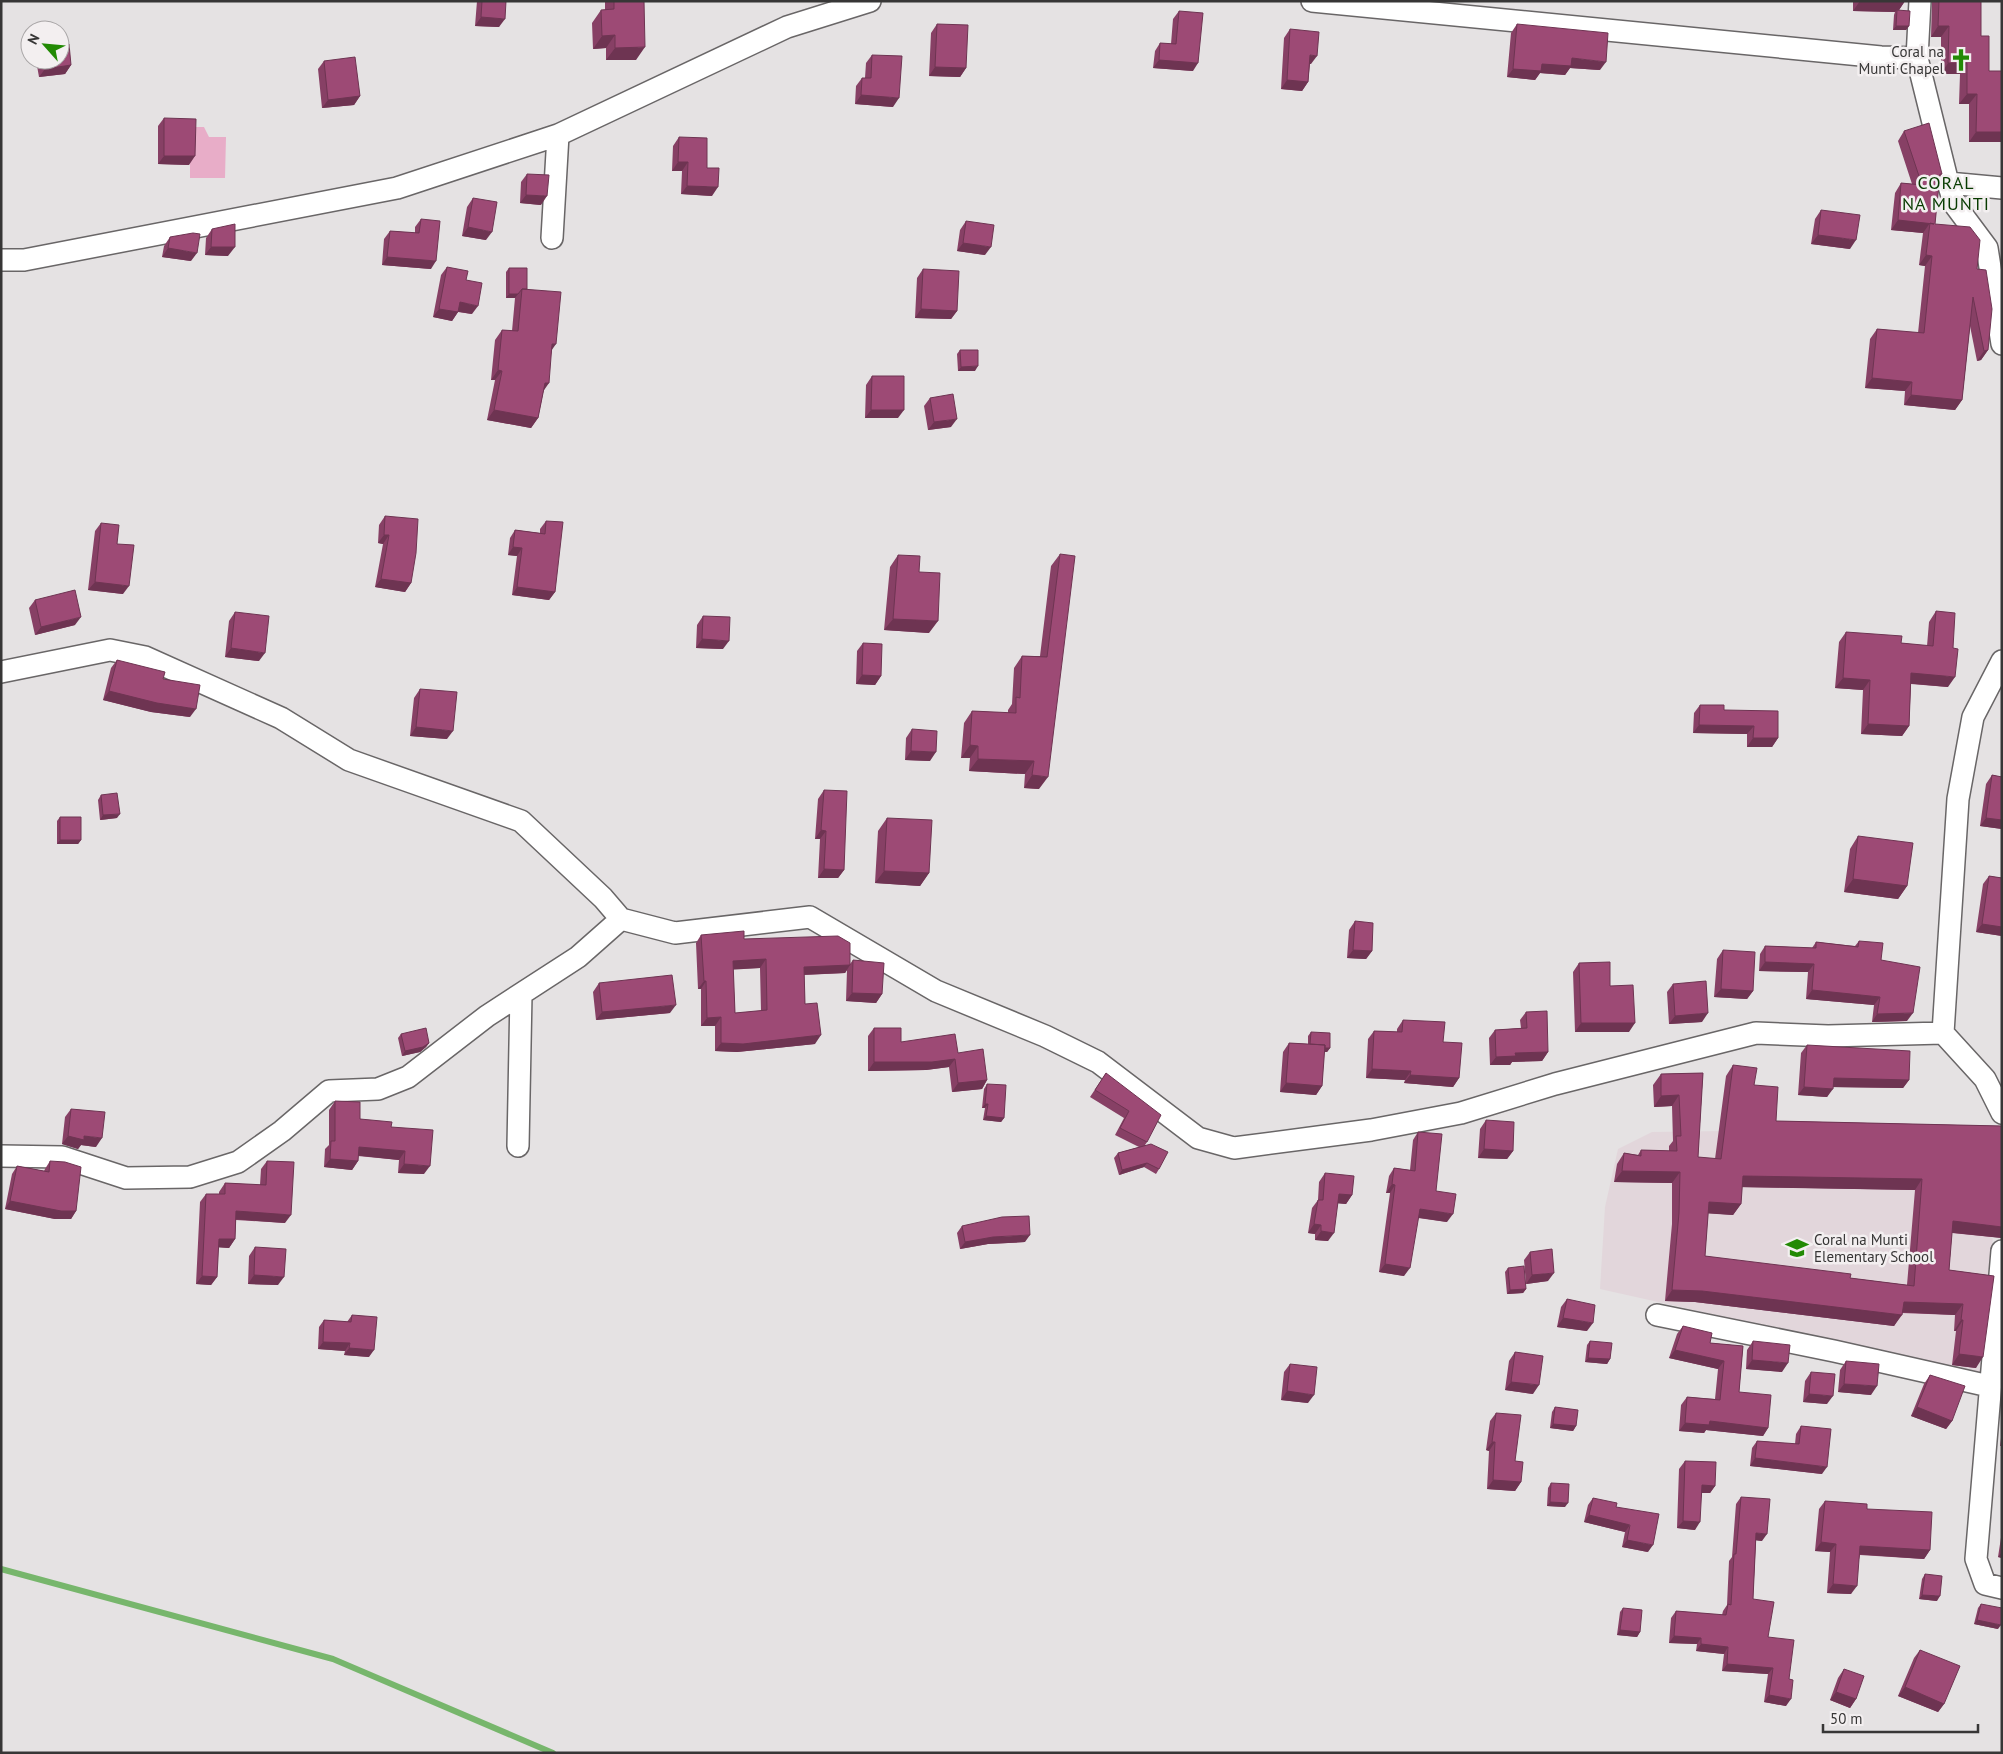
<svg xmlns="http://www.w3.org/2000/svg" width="2003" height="1754" viewBox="0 0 2003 1754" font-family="'PT Sans',sans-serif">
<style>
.built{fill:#e2d6db}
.green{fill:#e8adc8}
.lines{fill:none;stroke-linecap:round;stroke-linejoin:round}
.stream{stroke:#77b66c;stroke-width:6}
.minor-casing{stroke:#696667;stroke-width:24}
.minor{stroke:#fff;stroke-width:21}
.wall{fill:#874065;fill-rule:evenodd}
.shaded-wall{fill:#6e3452}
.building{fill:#9d4a75;stroke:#6e3452;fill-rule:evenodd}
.labels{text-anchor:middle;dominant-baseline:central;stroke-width:5;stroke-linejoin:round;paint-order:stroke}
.poi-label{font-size:15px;fill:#373636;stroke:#f3eff0;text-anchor:end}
.quarter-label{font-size:18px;letter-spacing:1px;fill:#083b00;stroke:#f3eff0}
</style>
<rect width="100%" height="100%" fill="#e5e2e3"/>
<path class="built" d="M1994,1127L1998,1144L1985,1375L1600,1289L1605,1207L1618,1149L1652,1132Z"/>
<path class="green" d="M190,127H204L209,137H226L225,178H190Z"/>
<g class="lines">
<path class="stream" d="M1,1569L333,1659L553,1753"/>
<defs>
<path id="minor" d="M1312,1L1881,57L1917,58L1948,183L2002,188
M1917,58L1920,1
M1948,183L1955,205L1987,248L2002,344
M552,238L558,135
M1,260H24L397,188L558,135L787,27L870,1
M2002,661L1973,717L1958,799L1943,1033L1985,1079L2002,1113
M1,672L110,650L145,657L281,718L349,760L521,821L603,898L621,919L675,933L810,917L936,991L1045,1036L1098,1062L1198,1138L1234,1148L1371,1130L1461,1113L1555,1084L1756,1033L1828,1036L1943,1033
M518,1146L521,994
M1,1156L62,1157L126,1178L190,1177L238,1162L282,1131L329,1091L378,1089L408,1077L487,1016L578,957L621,919
M2002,1251L1976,1559L1985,1584L2002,1588
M1657,1315L1834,1351L1989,1386"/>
</defs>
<use href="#minor" class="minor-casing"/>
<use href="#minor" class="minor"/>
</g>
<path class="wall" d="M477,1H506L499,27L475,26Z
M606,1H644L636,60H606V48L593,49L592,23L601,10H605V2Z
M1853,1H1905L1899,10L1909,26L1906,30H1893L1894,15L1895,12L1853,11Z
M1932,1H1981V36L1989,71L2002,142H1969V104H1959L1960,74H1941V37H1931Z
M1179,11L1193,71L1153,68L1155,51L1160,43L1171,44L1173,19Z
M937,24L966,68L960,77L929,76L931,33Z
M1517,24L1600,70L1570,68L1565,75L1540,73L1535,80L1507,77L1511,33Z
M1290,29L1311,64H1310L1308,82L1302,91L1281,89L1284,38Z
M872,55L893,107L855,104L856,86L862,78H865L866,63Z
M36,60H60L71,65L65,74L39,77Z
M324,61L360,96L354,105L322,108L318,69Z
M164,118L189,165L158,164V126Z
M1904,131L1942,174L1939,178L1935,224L1977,269L1988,350L1981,360L1977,361L1970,326L1962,400L1955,410L1904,405L1905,391L1865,388L1870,339L1877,329L1918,333L1925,266L1919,265L1923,233L1891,230L1895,193L1901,183L1912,184L1898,141Z
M679,137L712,196L681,194L682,171H672L673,146Z
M527,174L541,205L520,203L521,182Z
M473,198L486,240L462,236L467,207Z
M1821,210L1850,249L1811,244L1815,219Z
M421,219L431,269L382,265L384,239L390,231L415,233V227Z
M966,221L985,255L957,251L960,230Z
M212,229L228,256L205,255L206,238Z
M170,237L191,261L162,257L164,246Z
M447,267L472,314L458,312L452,321L433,317L441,275Z
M509,268L527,289L552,350L538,418L531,428L487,420L495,380H491L495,340L502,330L512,331L515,298H506V272Z
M923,269L957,311L951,319L915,318L917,278Z
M960,350L975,371H958L957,354Z
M872,376L898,418H865L866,385Z
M930,398L951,427L928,430L924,406Z
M385,516L411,583L405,592L375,587L383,544L378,543L379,525Z
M546,521L555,592L549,600L512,595L517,556L508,555L510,538L515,530L540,533V529Z
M101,523L117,544L123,594L88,590L95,531Z
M1060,554L1039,789L1024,788L1025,774L969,771L970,758H961L964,723L972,711L1008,713V710L1012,704L1014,668L1022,656H1040L1051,566Z
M898,555L919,572L929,633L884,630L890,567Z
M35,600L75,625L35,635L29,608Z
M1936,611L1948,687L1911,684L1909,726L1902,736L1861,734L1863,690L1835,688L1839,642L1846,632L1901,643L1927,646L1929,622Z
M235,612L259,661L225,657L229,621Z
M703,616L723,649L696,648L697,625Z
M863,643L881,676L875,685L856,684L857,651Z
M117,660L163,679L190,717L151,712L103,700L111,668Z
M420,689L447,739L410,736L414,698Z
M1700,705L1724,710L1778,738L1772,747H1747V734L1693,733L1694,713Z
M912,729L930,761L905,760L906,738Z
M1992,775L2002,777V829L1980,826L1986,784Z
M824,790L844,870L838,878H818L820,839H815L818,799Z
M101,795L117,818L100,820L98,800Z
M60,817L81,840L78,844H57V821Z
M887,818L929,873L920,886L875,883L878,831Z
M1858,836L1907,886L1898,899L1844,892L1850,849Z
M1989,876L2002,878V936L1976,932L1983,884Z
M1355,921L1372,951L1366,959L1347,958L1349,930Z
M701,935L744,939L850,964L853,960L882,994L876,1003L846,1001L847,970L845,973L804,975L805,1004L815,1044L737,1052L715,1051V1026H701V989H698L696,943ZM760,968L761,1011L735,1013L733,969Z
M1859,941L1881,960L1907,1021L1872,1022L1874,1005L1806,999L1808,972L1759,971L1760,954L1765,946L1812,948L1816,942L1855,946Z
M1723,950L1753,991L1747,999L1714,997L1717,959Z
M1579,963L1610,986L1629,1032H1575L1573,972Z
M599,983L670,1013L596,1020L593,992Z
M1673,984L1702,1022L1669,1024L1667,992Z
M1526,1012L1548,1052L1542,1061L1512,1062L1510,1065H1490L1489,1038L1495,1030L1521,1028L1520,1020Z
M1403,1020L1443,1042L1459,1078L1453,1087L1404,1083L1405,1080L1366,1078L1368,1039L1374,1031L1397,1032V1029Z
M874,1028L901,1042L958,1053L987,1080L982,1089L952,1092L949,1067L926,1070L868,1071V1036Z
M1311,1032L1330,1048L1327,1052H1324L1322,1086L1316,1095L1280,1092L1283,1052L1289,1043L1308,1044V1036Z
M401,1034L429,1043L426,1047L420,1052L402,1056L398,1038Z
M1807,1045L1909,1080L1903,1088L1833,1087L1827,1097L1798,1095L1801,1053Z
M1733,1065L1754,1085L1776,1121L2002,1126V1238L1952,1233L1949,1270L1994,1276L1976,1368L1952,1365L1956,1331H1954L1955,1315L1902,1313L1894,1326L1695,1302L1665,1301L1672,1224V1183L1614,1182L1617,1164L1624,1153L1638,1155L1641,1150L1669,1151V1146L1673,1141L1672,1106L1654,1107L1653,1085L1661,1074L1703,1073L1698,1157L1715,1159L1726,1076ZM1742,1187L1915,1190L1907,1285L1850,1278L1705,1256L1708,1213L1733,1215L1741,1204Z
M1106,1073L1147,1142L1145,1145L1159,1169L1156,1174L1144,1167L1119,1175L1114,1158L1118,1153L1139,1147L1115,1135L1124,1118L1090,1097Z
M987,1084L1004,1118L1001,1122L983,1120L985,1108H982L984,1089Z
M335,1101L360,1119L391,1127L424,1174L398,1173L399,1160L358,1156V1161L352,1170L324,1167L325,1149L329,1145V1110Z
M71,1109L96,1147L81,1145L78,1149L62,1144L65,1117Z
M1486,1120L1513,1151L1507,1159L1478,1158L1480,1129Z
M1418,1132L1436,1191L1447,1222L1418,1218L1404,1276L1379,1272L1390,1193H1386L1389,1176L1394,1168L1410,1170L1413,1140Z
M50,1161L76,1211L71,1219H55L5,1209L12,1174L17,1166L44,1171L45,1169Z
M267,1161L285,1223L236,1220L235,1239L229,1248L218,1247L217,1277L211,1285L196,1284L200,1202L206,1194H219V1192L225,1183L260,1185L261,1169Z
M1325,1173L1352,1195L1346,1204L1338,1203L1328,1241L1315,1240V1234L1308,1233L1312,1208L1318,1200L1319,1182Z
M962,1226L1025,1242L988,1244L960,1249L957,1233Z
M255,1247L278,1285L248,1284L249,1256Z
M1530,1252L1548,1281L1526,1284L1524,1260Z
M1508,1268L1526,1289L1523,1293L1507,1294L1505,1272Z
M1567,1299L1587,1331L1557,1327L1561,1307Z
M352,1315L369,1357L344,1355L345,1351L318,1349L319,1327L324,1320L347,1322Z
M1683,1326L1710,1343L1743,1346L1739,1392L1768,1428L1763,1436L1706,1430L1704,1433L1679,1431L1681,1405L1687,1397L1715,1399L1718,1369L1669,1358L1677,1334Z
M1590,1341L1610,1359L1607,1364L1585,1362L1587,1345Z
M1753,1341L1782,1372L1746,1369L1747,1350Z
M1515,1352L1533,1394L1505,1390L1509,1361Z
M1846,1361L1871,1395L1838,1392L1840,1370Z
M1290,1364L1308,1403L1281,1400L1284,1372Z
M1811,1372L1827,1404L1803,1402L1805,1381Z
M1930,1375L1952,1421L1946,1429L1911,1416L1924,1384Z
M1555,1407L1576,1426L1573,1431L1550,1428L1552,1412Z
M1496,1413L1515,1461L1521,1482L1515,1491L1487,1489L1489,1451L1486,1450L1490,1421Z
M1801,1426L1822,1474L1750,1466L1752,1448L1757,1441L1795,1444L1796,1434Z
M2002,1430V1446H2000Z
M1685,1461L1715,1486L1710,1493H1702L1695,1530L1677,1528L1679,1469Z
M1551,1483L1565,1507L1547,1506L1548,1488Z
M1741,1497L1762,1541L1756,1540L1753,1599L1768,1637L1789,1679L1786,1706L1764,1702L1768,1674L1722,1671L1724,1654L1696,1651L1697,1644L1669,1643L1671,1618L1676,1611L1722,1615L1723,1611L1727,1605L1729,1561L1732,1557L1736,1504Z
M1593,1498L1616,1507L1648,1552L1622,1547L1625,1532L1584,1522L1588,1505Z
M1825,1501L1867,1509L1930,1550L1924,1559L1860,1555L1851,1594L1827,1593L1830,1552L1815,1551L1819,1509Z
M2002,1531V1558L1998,1557Z
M1925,1574L1937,1601L1919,1599L1922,1579Z
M1981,1604L1998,1629L1974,1624L1978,1608Z
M1623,1608L1640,1632L1637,1637L1617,1635L1620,1612Z
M1920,1650L1944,1704L1938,1712L1898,1696L1914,1658Z
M1844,1669L1856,1699L1850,1708L1830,1700L1838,1678Z"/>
<path class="shaded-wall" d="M1860,1H1905L1897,13V10L1895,12L1853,11Z
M481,17L505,19L499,27L475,26Z
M1896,26H1909L1906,30H1893Z
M1938,26H1949L1941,37H1931Z
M615,35L606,48L593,49L602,36Z
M645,47L636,60H606L615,48Z
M1310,55L1317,56L1311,64H1304Z
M1572,58L1606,62L1600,70L1570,68L1565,75L1540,73L1535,80L1507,77L1513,69Z
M1159,60L1198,63L1193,71L1153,68Z
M1948,63H1967L1960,74H1941Z
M71,65L65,74L39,77L45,69Z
M935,67L966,68L960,77L929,76Z
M1287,80L1308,82L1302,91L1281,89Z
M1967,94H1977L1969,104H1959Z
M861,95L899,98L893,107L855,104Z
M360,96L354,105L322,108L328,100Z
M1976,132H2002V142H1969Z
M164,156H195L189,165L158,164Z
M678,162H688L682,171H672Z
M687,186L718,187L712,196L681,194Z
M526,195L547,196L541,205L520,203Z
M1898,220L1930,223L1923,233L1891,230Z
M468,227L492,232L486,240L462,236Z
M1818,235L1856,240L1850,249L1811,244Z
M963,243L991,247L985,255L957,251Z
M211,247H235L228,256L205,255Z
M168,248L197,253L191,261L162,257Z
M1926,255L1932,256L1925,266L1919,265Z
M387,257L436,261L431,269L382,265Z
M509,294H518L515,298H506Z
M460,302L478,306L472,314L454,311Z
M439,309L458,312L452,321L433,317Z
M921,309L957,311L951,319L915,318Z
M552,344H556L549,354Z
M1988,350L1981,360L1977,361L1984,351Z
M978,366L975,371H958L961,367Z
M498,370L502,371L495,380H491Z
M1872,378L1912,382L1905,391L1865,388Z
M545,383H549L542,393Z
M1911,395L1962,400L1955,410L1904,405Z
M494,410L538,418L531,428L487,420Z
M871,410H904L898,418H865Z
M957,419L951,427L928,430L934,422Z
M384,535H389L383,544L378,543Z
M513,547L522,548L517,556L508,555Z
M381,579L411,583L405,592L375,587Z
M95,582L129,586L123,594L88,590Z
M517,587L555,592L549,600L512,595Z
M81,617L75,625L35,635L41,627Z
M893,619L938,621L929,633L884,630Z
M702,639L729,641L723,649L696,648Z
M231,648L265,653L259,661L225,657Z
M1911,673L1955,677L1948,687L1904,683Z
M862,675L881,676L875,685L856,684Z
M1843,678L1870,680L1863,690L1835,688Z
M109,691L196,709L190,717L151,712L103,700Z
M1868,724L1909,726L1902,736L1861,734Z
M1699,725L1754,726L1747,734L1693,733Z
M416,727L453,731L447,739L410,736Z
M1753,738H1778L1772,747H1747Z
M970,745L978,746L970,758H961Z
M911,751L936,752L930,761L905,760Z
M978,759L1034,761L1025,774L969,771Z
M1032,775L1048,777L1039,789L1024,788Z
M120,814L117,818L100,820L103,815Z
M1986,818L2002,820V829L1980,826Z
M821,830L826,831L820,839H815Z
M60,840H81L78,844H57Z
M824,869L844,870L838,878H818Z
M884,871L929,873L920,886L875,883Z
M1853,879L1907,886L1898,899L1844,892Z
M1982,924L2002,927V936L1976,932Z
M1353,950L1372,951L1366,959L1347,958Z
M766,959L760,968L727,970L733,961Z
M1765,962L1814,964L1808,972L1759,971Z
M850,965L845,973L798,975L804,967Z
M704,981H706L701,989H698Z
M1721,989L1753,991L1747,999L1714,997Z
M1812,990L1880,997L1874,1005L1806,999Z
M852,993L882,994L876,1003L846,1001Z
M676,1005L670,1013L596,1020L602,1012Z
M1708,1013L1702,1022L1669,1024L1675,1016Z
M1913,1013L1907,1021L1872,1022L1877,1014Z
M721,1017L715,1026H701L707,1018Z
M1581,1023H1635L1629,1032H1575Z
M821,1035L815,1044L737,1052L715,1051L721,1043Z
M429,1043L426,1047L420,1052L402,1056L405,1051Z
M1310,1048H1330L1327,1052H1307Z
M1548,1052L1542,1061L1512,1062L1510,1065H1490L1496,1057L1515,1053Z
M955,1059L949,1067L926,1070L868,1071L874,1062Z
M1372,1069L1411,1071L1405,1080L1366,1078Z
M1410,1075L1459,1078L1453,1087L1404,1083Z
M1834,1078L1909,1080L1903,1088L1828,1087Z
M987,1080L982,1089L952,1092L958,1083Z
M1286,1083L1322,1086L1316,1095L1280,1092Z
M1804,1087L1833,1089L1827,1097L1798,1095Z
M1679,1095L1672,1106L1654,1107L1661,1096Z
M985,1104H988L985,1108H982Z
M986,1116L1004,1118L1001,1122L983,1120Z
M68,1136H84L102,1138L96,1147L81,1145L78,1149L62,1144Z
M359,1147L405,1151L399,1160L353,1155Z
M1484,1149L1513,1151L1507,1159L1478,1158Z
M330,1159L358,1161L352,1170L324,1167Z
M1147,1163L1144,1167L1119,1175L1122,1170Z
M404,1164L430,1166L424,1174L398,1173Z
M1622,1171L1680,1172L1672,1183L1614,1182Z
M1743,1176L1922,1179L1915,1190L1735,1187Z
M1392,1184L1395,1185L1390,1193H1386Z
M1339,1194L1352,1195L1346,1204L1333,1203Z
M10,1201L76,1211L71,1219H55L5,1209Z
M1709,1202L1741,1204L1733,1215L1701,1213Z
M1420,1209L1453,1214L1447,1222L1414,1217Z
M236,1211L291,1215L285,1223L231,1219Z
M1953,1221L2002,1227V1238L1945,1232Z
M1314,1224L1321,1225L1315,1234L1308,1233Z
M1321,1231L1334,1233L1328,1241L1315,1240Z
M1030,1235L1025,1242L988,1244L960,1249L965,1242L993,1237Z
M219,1239H235L229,1248L213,1247Z
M1385,1264L1410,1268L1404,1276L1379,1272Z
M1554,1273L1548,1281L1526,1284L1532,1275Z
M254,1275L284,1277L278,1285L248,1284Z
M202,1276L217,1277L211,1285L196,1284Z
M1526,1289L1523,1293L1507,1294L1510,1290Z
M1672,1290L1702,1291L1902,1315L1894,1326L1695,1302L1665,1301Z
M1904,1302L1963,1304L1955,1315L1896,1312Z
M1563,1318L1593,1323L1587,1331L1557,1327Z
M1961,1320H1963L1956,1331H1954Z
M323,1342L350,1343L345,1351L318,1349Z
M349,1348L374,1350L369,1357L344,1355Z
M1675,1350L1724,1361L1718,1369L1669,1358Z
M1959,1354L1983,1357L1976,1368L1952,1365Z
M1588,1358L1610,1359L1607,1364L1585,1362Z
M1752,1360L1788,1363L1782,1372L1746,1369Z
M1511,1382L1539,1385L1533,1394L1505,1390Z
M1844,1384L1877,1386L1871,1395L1838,1392Z
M1287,1391L1314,1395L1308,1403L1281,1400Z
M1809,1394L1833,1396L1827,1404L1803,1402Z
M1917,1407L1952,1421L1946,1429L1911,1416Z
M1710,1421L1768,1428L1763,1436L1706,1430L1704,1433L1679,1431L1685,1423Z
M1553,1424L1576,1426L1573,1431L1550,1428Z
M1492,1442H1495L1489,1451L1486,1450Z
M1755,1458L1827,1467L1822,1474L1750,1466Z
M1493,1480L1521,1482L1515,1491L1487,1489Z
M1702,1485L1715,1486L1710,1493H1697Z
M1550,1502L1568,1503L1565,1507L1547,1506Z
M1589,1515L1630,1525L1625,1532L1584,1522Z
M1683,1521L1700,1522L1695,1530L1677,1528Z
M1756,1533L1767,1534L1762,1541L1752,1540Z
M1627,1540L1653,1545L1648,1552L1622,1547Z
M1821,1542L1836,1544L1830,1552L1815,1551Z
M1860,1546L1930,1550L1924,1559L1854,1554Z
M2002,1552V1558L1998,1557Z
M1833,1584L1857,1586L1851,1594L1827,1593Z
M1922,1595L1940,1596L1937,1601L1919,1599Z
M1977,1620L2001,1625L1998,1629L1974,1624Z
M1620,1630L1640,1632L1637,1637L1617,1635Z
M1674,1636L1701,1638L1697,1644L1669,1643Z
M1701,1644L1728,1647L1724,1654L1696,1651Z
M1727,1664L1773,1668L1768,1674L1722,1671Z
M1905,1687L1944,1704L1938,1712L1898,1696Z
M1836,1692L1856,1699L1850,1708L1830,1700Z
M1769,1695L1791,1699L1786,1706L1764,1702Z"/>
<path class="building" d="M482,1H506L505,19L481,17Z
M614,1H644L645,47L615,48V35L602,36L601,10L614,9Z
M1939,1H1981V36H1989V71H2002V132H1976L1977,94H1967V63H1948L1949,26H1938Z
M1897,10L1910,11L1909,26H1896Z
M1179,11L1203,13L1198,63L1159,60L1160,43L1176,44Z
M937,24L968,25L966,68L935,67Z
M1517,24L1608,33L1606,62L1572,58L1571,66L1542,64L1541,71L1513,69Z
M1290,29L1319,32L1317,56L1310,55L1308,82L1287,80Z
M69,44L71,65L45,69L44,60H60V45Z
M872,55L902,56L899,98L861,95L862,78H871Z
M355,57L360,96L328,100L324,61Z
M164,118L196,119L195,156H164Z
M1929,123L1942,174H1940L1935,224L1970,227L1980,240L1977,269L1986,270L1992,309L1988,350L1984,351L1973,297L1962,400L1911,395L1912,382L1872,378L1877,329L1924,333L1932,256L1926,255L1930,223L1934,224L1898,220L1901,183L1922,185L1904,131Z
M679,137L707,138V168H719L718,187L687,186L688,162H678Z
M527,174L549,175L547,196L526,195Z
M473,198L497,202L492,232L468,227Z
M1821,210L1860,215L1856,240L1818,235Z
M421,219L440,221L436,261L387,257L390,231L419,233Z
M966,221L994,225L991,247L963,243Z
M235,224V247H211L212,229Z
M193,233L200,234L197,253L168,248L170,237Z
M447,267L468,271L466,280L482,283L478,306L460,302L458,312L439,309Z
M509,268H527V289H522L518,294H509Z
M923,269L959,271L957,311L921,309Z
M522,289L561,292L556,344H552L549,383H545L538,418L494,410L502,371L498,370L502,330L518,331Z
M960,350H978V366L961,367Z
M872,376H904V410H871Z
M953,394L957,419L934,422L930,398Z
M385,516L418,519L416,553L411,583L381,579L389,535H384Z
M546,521L563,522L555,592L517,587L522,548L513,547L515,530L545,534Z
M101,523L119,525L117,544L134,545L129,586L95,582Z
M1060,554L1075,556L1048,777L1032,775L1034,761L978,759V746L970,745L972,711L1016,713V697L1020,698L1022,656L1047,657Z
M898,555L920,556L919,572L940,573L938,621L893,619Z
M75,590L81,617L41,627L35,600Z
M1936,611L1955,613L1953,648L1958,649L1955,677L1911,673L1909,726L1868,724L1870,680L1843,678L1846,632L1902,636L1901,643L1933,646Z
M235,612L269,616L265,653L231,648Z
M703,616L730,617L729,641L702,639Z
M863,643L882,644L881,676L862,675Z
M117,660L165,672L163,679L200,685L196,709L157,703L109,691Z
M420,689L457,692L453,731L416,727Z
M1700,705H1724V710L1778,711V738H1753L1754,726L1699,725Z
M912,729L937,731L936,752L911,751Z
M1992,775L2002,777V820L1986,818Z
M824,790L847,791L844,870L824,869L826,831L821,830Z
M117,793L120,814L103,815L101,795Z
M60,817H81V840H60Z
M887,818L932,820L929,873L884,871Z
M1858,836L1913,843L1907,886L1853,879Z
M1989,876L2002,878V927L1982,924Z
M1355,921L1373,923L1372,951L1353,950Z
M744,931V939L838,936L850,943V965L804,967L805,1004L817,1003L821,1035L743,1044L721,1043V1017L707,1018L706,981H704L701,935ZM766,959L767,1010L735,1013L733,961Z
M1859,941L1883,943L1881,960L1920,967L1913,1013L1877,1014L1880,997L1812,990L1814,964L1765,962V946L1816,948V942L1858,947Z
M1723,950L1755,952L1753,991L1721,989Z
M853,960L884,963L882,994L852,993Z
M1610,962V986L1633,985L1635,1023H1581L1579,963Z
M672,975L676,1005L602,1012L599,983Z
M1706,981L1708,1013L1675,1016L1673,984Z
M1547,1011L1548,1052L1515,1053L1516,1056L1496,1057L1495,1030L1527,1028L1526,1012Z
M1403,1020L1445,1022L1443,1042L1462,1043L1459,1078L1410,1075L1411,1071L1372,1069L1374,1031L1402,1032Z
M426,1028L429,1043L423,1047L405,1051L401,1034Z
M874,1028H901V1042L955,1034L958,1053L983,1049L987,1080L958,1083L955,1059L932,1062H874Z
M1311,1032L1330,1033V1048H1325V1045L1310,1044Z
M1289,1043L1325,1045L1322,1086L1286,1083Z
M1807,1045L1910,1051L1909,1080L1834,1078L1833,1089L1804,1087Z
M1733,1065L1757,1068L1754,1085L1778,1087L1776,1121L2002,1126V1227L1953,1221L1949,1270L1994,1276L1983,1357L1959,1354L1963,1320H1961L1963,1304L1904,1302L1902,1315L1702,1291L1672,1290L1679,1213L1680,1172L1622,1171L1624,1153L1641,1156V1150L1677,1151L1676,1136H1681L1679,1095L1661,1096V1074L1703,1073L1698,1157L1721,1159ZM1743,1176L1922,1179L1914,1286L1850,1278L1851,1274L1705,1256L1709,1202L1741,1204Z
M1106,1073L1161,1115L1147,1142L1120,1128L1129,1111L1095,1090Z
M987,1084L1006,1085L1004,1118L986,1116L988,1104H985Z
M335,1101L360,1102V1119L392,1122L391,1127L433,1130L430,1166L404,1164L405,1151L359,1147L358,1161L330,1159L331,1141H335Z
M71,1109L105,1112L102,1138L84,1136V1140L68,1136Z
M1486,1120L1514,1122L1513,1151L1484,1149Z
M1418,1132L1442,1134L1436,1191L1456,1194L1453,1214L1420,1209L1410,1268L1385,1264L1395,1185L1392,1184L1394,1168L1415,1171Z
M1151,1144L1168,1152L1159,1169L1147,1163L1122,1170L1118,1153Z
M50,1161L65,1162L81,1167L76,1211H61L10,1201L17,1166L49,1172Z
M267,1161L294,1162L291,1215L236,1211L235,1239H219L217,1277L202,1276L206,1194H225V1183L266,1185Z
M1325,1173L1354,1176L1352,1195L1339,1194L1334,1233L1321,1231V1225L1314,1224L1318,1200H1323Z
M1029,1216L1030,1235L993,1237L965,1242L962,1226L1002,1217Z
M255,1247L286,1249L284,1277L254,1275Z
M1552,1249L1554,1273L1532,1275L1530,1252Z
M1524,1266L1526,1289L1510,1290L1508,1268Z
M1567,1299L1595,1305L1593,1323L1563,1318Z
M352,1315L377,1317L374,1350L349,1348L350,1343L323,1342L324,1320L351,1322Z
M1683,1326L1712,1333L1710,1343L1743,1346L1739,1392L1771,1395L1768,1428L1710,1421L1709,1425L1685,1423L1687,1397L1720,1400L1724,1361L1675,1350Z
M1590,1341L1612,1343L1610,1359L1588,1358Z
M1753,1341L1790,1345L1788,1363L1752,1360Z
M1515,1352L1543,1356L1539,1385L1511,1382Z
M1846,1361L1879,1364L1877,1386L1844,1384Z
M1290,1364L1317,1367L1314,1395L1287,1391Z
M1811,1372L1835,1374L1833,1396L1809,1394Z
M1930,1375L1965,1386L1952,1421L1917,1407Z
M1555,1407L1578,1410L1576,1426L1553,1424Z
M1496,1413L1521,1415L1515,1461L1523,1462L1521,1482L1493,1480L1495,1442H1492Z
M1801,1426L1831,1429L1827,1467L1755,1458L1757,1441L1799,1444Z
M1685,1461L1716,1462L1715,1486L1702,1485L1700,1522L1683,1521Z
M1551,1483L1569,1484L1568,1503L1550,1502Z
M1741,1497L1770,1499L1767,1534L1756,1533L1753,1599L1774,1602L1768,1637L1794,1640L1789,1679L1793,1680L1791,1699L1769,1695L1773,1668L1727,1664L1728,1647L1701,1644V1638L1674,1636L1676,1611L1726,1615L1728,1604L1731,1605L1734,1554H1736Z
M1593,1498L1617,1503L1616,1507L1659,1514L1653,1545L1627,1540L1630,1525L1589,1515Z
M1825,1501L1867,1504V1509L1932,1512L1930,1550L1860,1546L1857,1586L1833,1584L1836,1544L1821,1542Z
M1925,1574L1942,1576L1940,1596L1922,1595Z
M1981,1604L2002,1608V1620L2001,1625L1977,1620Z
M1623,1608L1642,1610L1640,1632L1620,1630Z
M1920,1650L1960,1666L1944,1704L1905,1687Z
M1844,1669L1864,1676L1856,1699L1836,1692Z"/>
<defs>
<symbol id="church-bare" viewBox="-9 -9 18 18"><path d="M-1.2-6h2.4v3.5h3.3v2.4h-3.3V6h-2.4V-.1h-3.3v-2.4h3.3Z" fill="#228a04" stroke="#f3eff0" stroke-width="2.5" paint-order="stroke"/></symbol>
<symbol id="school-bare" viewBox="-9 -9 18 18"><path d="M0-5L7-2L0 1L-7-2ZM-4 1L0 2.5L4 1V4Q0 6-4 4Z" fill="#228a04" stroke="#f3eff0" stroke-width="2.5" paint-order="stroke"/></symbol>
</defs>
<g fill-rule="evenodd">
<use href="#church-bare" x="1945" y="44" width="32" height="32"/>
<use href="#school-bare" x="1781" y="1232" width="32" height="32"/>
</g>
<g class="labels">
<g class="poi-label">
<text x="1944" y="51">Coral na<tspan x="1944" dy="17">Munti Chapel</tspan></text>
<text x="1814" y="1239" text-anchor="start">Coral na Munti<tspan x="1814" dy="17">Elementary School</tspan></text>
</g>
<g class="quarter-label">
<text x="1946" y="182">CORAL<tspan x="1946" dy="21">NA MUNTI</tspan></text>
</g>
</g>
<rect width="2003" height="1754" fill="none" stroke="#373636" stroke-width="5"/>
<g transform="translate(45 45) rotate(297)"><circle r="24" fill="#f3eff0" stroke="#a8a5a6"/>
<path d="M0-4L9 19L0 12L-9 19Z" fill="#228a04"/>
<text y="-8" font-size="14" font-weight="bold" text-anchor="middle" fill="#373636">N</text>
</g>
<path d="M1823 1724v8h155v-8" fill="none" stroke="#373636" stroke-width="2.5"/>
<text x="1830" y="1724" font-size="15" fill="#373636" stroke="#f3eff0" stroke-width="4" paint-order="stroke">50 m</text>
</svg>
